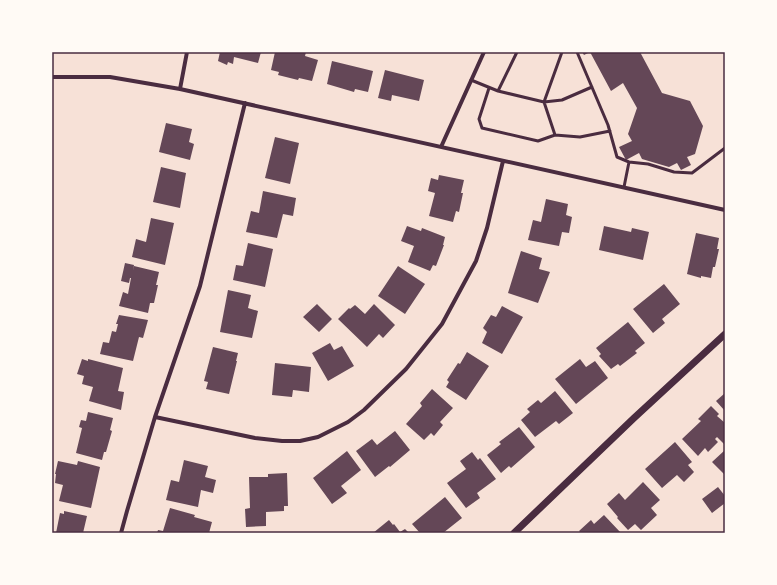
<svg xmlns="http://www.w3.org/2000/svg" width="777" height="585" viewBox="0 0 777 585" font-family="Georgia,serif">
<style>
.building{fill:#644757}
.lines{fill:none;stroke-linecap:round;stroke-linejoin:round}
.service{stroke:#4a2c40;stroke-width:3}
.minor{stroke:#4a2c40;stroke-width:4}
.tertiary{stroke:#4a2c40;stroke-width:7}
.neatline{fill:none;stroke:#4a2c40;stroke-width:1.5}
</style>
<rect width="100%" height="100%" fill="#f7e1d7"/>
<path class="building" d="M220,52H261L258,63L234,57L233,64L228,62L227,65L218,61Z
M275,52H306L305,56L318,60L312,81L299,78L298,80L278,75L279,72L271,70Z
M582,52H640L662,93L690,101L703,126L695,154L687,157L691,165L681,170L677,163L669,167L642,159L639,153L626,160L619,147L632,141L628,134L637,108L623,83L611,91L590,52L584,55Z
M332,61L373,71L368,92L355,89L354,92L327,84Z
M385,70L424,80L419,101L392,95L391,101L378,98Z
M166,123L192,129L189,142L194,144L190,160L159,152Z
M275,137L299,143L290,184L265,178Z
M161,167L186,173L180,208L153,202Z
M439,175L464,180L461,193H463L459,212L456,211L453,222L429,216L435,193L428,191L431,178L438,180Z
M263,191L296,198L293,216L283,214L277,238L246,232L251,211L259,213Z
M546,199L568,204L566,215L572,217L569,233L562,232L559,246L528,240L533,220L541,222Z
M151,218L174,223L165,265L132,257L136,239L146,242Z
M407,226L421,231L422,228L445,237L443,245H444L436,266L433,265L430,271L408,262L414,246L401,241Z
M604,226L631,232L632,228L649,232L643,260L599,250Z
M696,233L719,238L717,249H719L715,267H713L711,278L701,276V278L687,274Z
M248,243L273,249L265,287L233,280L236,265L243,266Z
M521,251L542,258L539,269L550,272L538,303L508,293Z
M125,263L134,265L133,271L134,266L159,272L156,285H158L154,303H150L148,313L119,306L123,292L128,294L131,278H130L129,283L121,281Z
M398,266L425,284L405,314L378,296Z
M664,284L680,304L662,319L665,323L653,333L633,309Z
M228,290L251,295L248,308L258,311L252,338L220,332Z
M317,304L332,319L319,332L303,317Z
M374,304L395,325L383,338L379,334L367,347L338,319L349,308L350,309L355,305L365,314Z
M502,306L523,317L502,354L482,343L487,332L483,328L491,315L496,317Z
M119,315L148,320L143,338L139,337L133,361L100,354L103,342L109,343L112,331L116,332L118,324H116Z
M628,322L645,343L635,351L637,353L620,366L618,364L611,369L599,356L601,354L596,348Z
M330,343L334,350L342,346L354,366L328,381L312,353Z
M213,347L238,353L236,361H237L229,394L206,389L208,382L204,381Z
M467,352L489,366L466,400L446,387L449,382L447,380L458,363L460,364Z
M82,359L88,361V359L123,368L118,391L124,392L121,410L89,401L93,387L82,384L84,376L77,374Z
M580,359L586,367L595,361L608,378L576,404L555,379Z
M275,363L311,367L309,392L293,390L292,397L272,395Z
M432,389L453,408L440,422L443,425L434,436L431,433L424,440L406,424L422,406L420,403Z
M555,391L573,413L559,424L556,421L535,437L521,420L530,412L527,409L538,400L541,403Z
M725,393V411L716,401Z
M711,406L719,414L717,416L725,423V445L717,437L715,439L718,442L708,452L705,448L698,456L682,439L701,421L698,419Z
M88,412L113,418L110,430L112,431L106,452H104L102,460L76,453L82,428L79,427L81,420L86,421Z
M519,427L535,447L511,468L509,466L501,473L487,455L501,444L499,442Z
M395,431L410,450L390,467L389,466L375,477L356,451L372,439L377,445Z
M675,442L692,462L688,465L694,472L684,482L677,475L662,488L645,469Z
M725,450V475L712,462Z
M347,451L361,470L341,486L347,493L332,504L313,478Z
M472,452L478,460L480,458L496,479L477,493L480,498L466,508L447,483L466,469L460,461Z
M184,460L208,466L205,477L216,480L213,493L201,490L198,507L166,500L171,480L179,482Z
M58,461L77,465L78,461L100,467L91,508L59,501L63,485L55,483L56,474H55Z
M287,473L288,506H284V511L266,512V526L246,527L245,509L250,508L249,477H268V474Z
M643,482L660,500L651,508L657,515L641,530L635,524L628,530L617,518L618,517L607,504L619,493L625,500Z
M718,487L725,496V503L712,513L702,499Z
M445,497L462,518L443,533H420L412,524Z
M170,508L195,515L194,517L212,522L209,533H157L158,530L163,531Z
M64,511L87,516L83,533H56L60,513L64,514Z
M604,515L621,533H581L579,531L591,520L594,524Z
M389,520L393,525L394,524L400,532L405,529L409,533H373Z"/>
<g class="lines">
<path class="service" d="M517,52L498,91L544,102L555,135
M562,52L544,102L562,100L592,87
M577,52L608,125L617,157L629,162L648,164L674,172L692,173L725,148
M471,80L498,91
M489,88L479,119L482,128L538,141L555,135L580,137L610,131
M624,187L629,162"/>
<path class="minor" d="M52,77H110L180,89L725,210
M180,89L187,52
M441,147L484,52
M155,417L255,438L282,441H300L318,437L348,422L364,410L406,369L442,324L476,261L487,228L503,161
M121,533L127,511L155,417L200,286L245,103"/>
<path class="tertiary" d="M514,533L634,418L725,334"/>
</g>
<rect width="777" height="585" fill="none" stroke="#fffaf5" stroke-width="106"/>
<rect x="53" y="53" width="671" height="479" class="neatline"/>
</svg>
